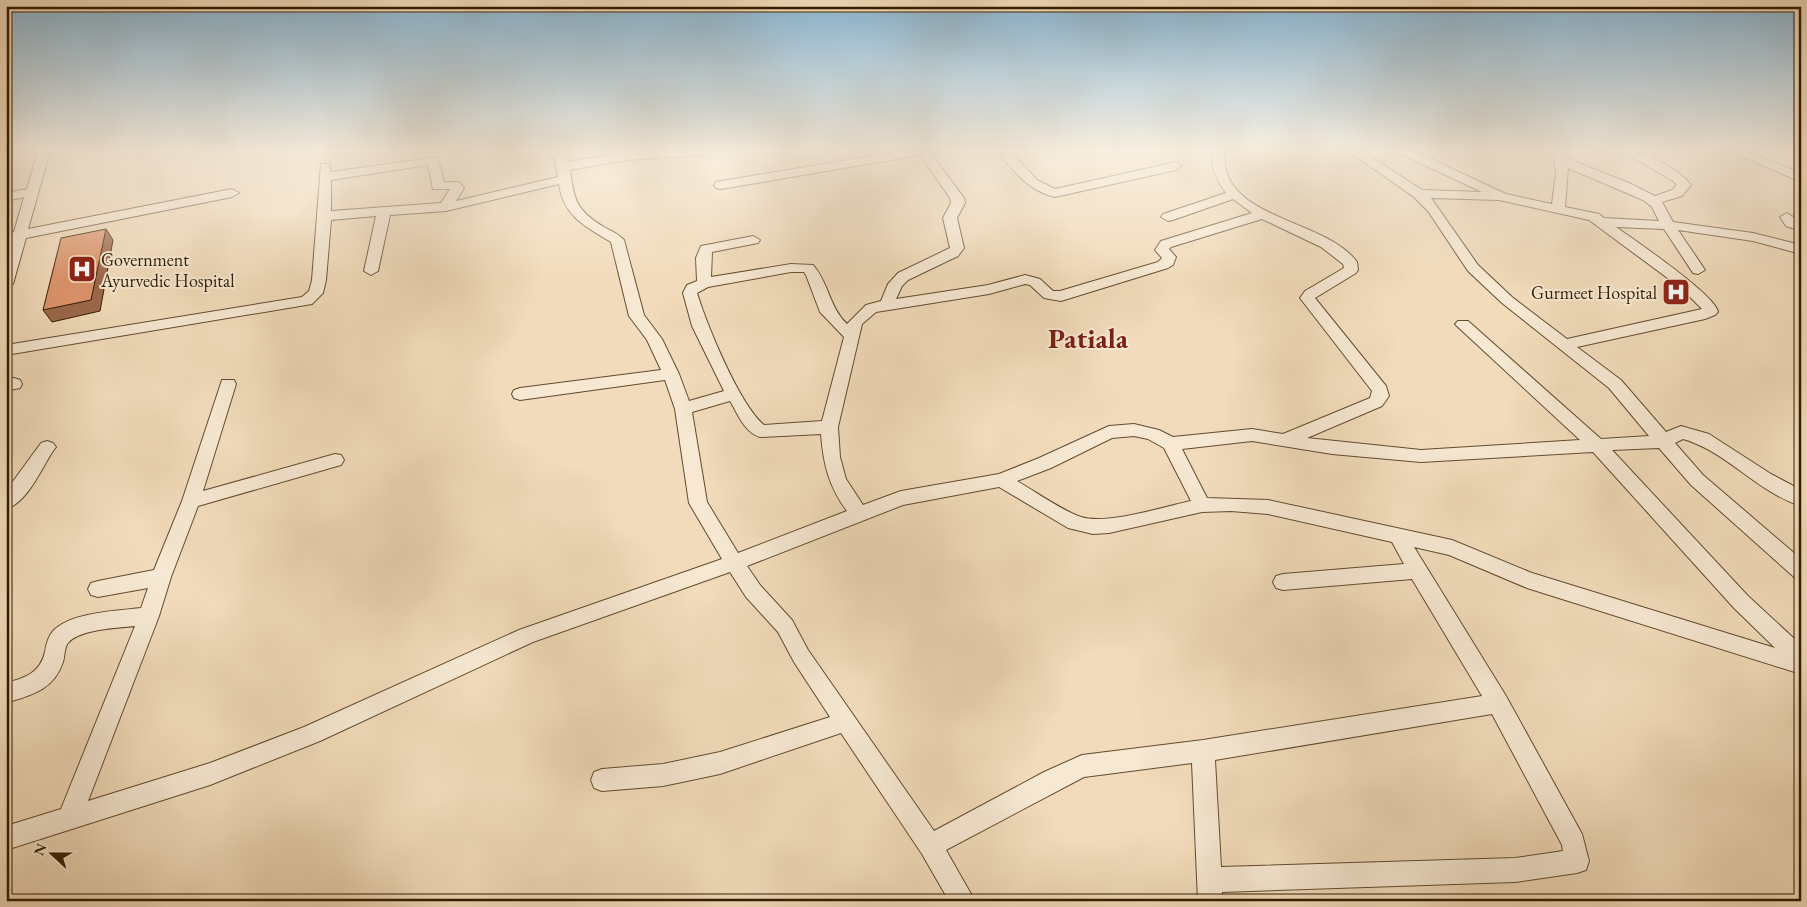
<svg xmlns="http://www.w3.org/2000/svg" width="1807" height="907" viewBox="0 0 1807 907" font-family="'EB Garamond',serif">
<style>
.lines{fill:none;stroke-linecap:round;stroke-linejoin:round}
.minor-casing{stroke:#624c2e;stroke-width:2}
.minor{fill:#f6e8d2;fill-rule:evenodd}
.shaded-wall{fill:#9b684c;stroke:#331c00}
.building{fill:#dd956c;stroke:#331c00}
.labels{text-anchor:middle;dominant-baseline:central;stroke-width:4;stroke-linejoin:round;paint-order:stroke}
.poi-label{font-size:18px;fill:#331c00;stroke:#f6e8d2;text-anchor:start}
.town-label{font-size:28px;font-weight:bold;fill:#7a1f14;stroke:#f6e8d2}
</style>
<rect width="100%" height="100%" fill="#f1dbba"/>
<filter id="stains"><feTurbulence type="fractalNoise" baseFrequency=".004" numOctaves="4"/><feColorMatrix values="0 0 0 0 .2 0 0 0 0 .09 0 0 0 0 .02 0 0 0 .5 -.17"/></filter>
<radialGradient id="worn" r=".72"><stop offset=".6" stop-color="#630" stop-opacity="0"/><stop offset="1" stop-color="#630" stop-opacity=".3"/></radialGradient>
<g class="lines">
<defs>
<path id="minor" d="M38,151H50L28,229L232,189L239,193L232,197L26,238L13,284L6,288V258L11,241L6,242V234L14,232L24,197L6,201V193L27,189Z
M545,151C555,150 566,150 568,162L627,152L708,151L702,155L627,160L570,170C574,200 576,210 604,227C611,231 619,234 624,240L644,315L662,339L679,374L689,401L724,391L692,326L683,293L687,285L697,281L696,258L701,246L753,236L760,240L758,243L712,252L711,277L791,264L813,265C829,283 829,307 847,324L866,305L881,301L888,284L898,273L950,248L943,218L951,203L950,198L920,155L721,189L716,188L714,185L716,182L902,151H929L964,198L965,203L957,218L964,248L958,256L908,280L902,286L896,299L988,285L1025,275L1040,279L1053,291H1060L1158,262L1162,258L1155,250L1161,241L1252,213L1233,199L1173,220L1168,221L1161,217L1163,214L1226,193C1216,180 1211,167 1212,151H1224C1225,158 1224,166 1227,174C1244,220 1330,224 1357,262L1358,270L1356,273L1315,298L1386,386L1389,396L1382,406L1307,438L1421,450L1580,440L1458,327L1455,324L1458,321H1468L1601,439L1649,436L1609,388L1502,303L1468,271L1428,211L1414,197L1348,151H1362L1422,190L1482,192L1401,154L1399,151H1414L1506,194L1552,204L1556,173L1554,159L1546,151H1559L1578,163L1629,183L1655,196L1672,190L1677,185L1673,181L1622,151C1641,149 1679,169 1691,185L1682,196L1662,202L1673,222L1753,233L1801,245V254L1753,241L1678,230L1705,270L1698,274L1693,273L1664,229L1616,227C1633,239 1717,296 1718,312L1715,315L1705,319L1577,347L1621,380L1666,432L1681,426L1709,434L1771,474L1801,490V506C1757,492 1726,451 1683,439L1675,443L1703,475L1801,559V579L1794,577L1691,485L1659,448L1612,450L1748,596L1801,645V674L1527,588L1449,555L1414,547L1506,696L1582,834L1589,861L1586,870L1577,873L1515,882L1222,892V901H1198L1192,763L1084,777L946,850L975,901H949L922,854L841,733L720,774L663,786L602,791L594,788L591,780L594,772L602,769L663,764L720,752L830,717L794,662L778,632L746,597L730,572L533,642L320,741L210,785L6,850V826L61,809L135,626C118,628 79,629 68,643C64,648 65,656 63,662C54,690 31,695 6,703V683C25,678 40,673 45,652C46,645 48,637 53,631C71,612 117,611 141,608L148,588L98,597L91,595L88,589L91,583L98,581L154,570L182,501L222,380H234L236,384L203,491L335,454L341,455L344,460L341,465L198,506L171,577L159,616L88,801L210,763L304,727L519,630L722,559L689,503L675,409L665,380L520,400L514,398L512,394L514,390L520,388L661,370L647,340L629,316L611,242C586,227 563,216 559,184L446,211L390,215L378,271L371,275L364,271L376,216L331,220L326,280L323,293L312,304L6,355V345L302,297L309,291L312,280L321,164H329L331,172L438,157L444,182H459L464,188L456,201L558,177L555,159ZM428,165L433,189H450L441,203L331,211V180ZM1568,168L1643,200L1652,207L1659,221L1604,218L1599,214L1565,207ZM1431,198L1499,200L1589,220L1681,288L1702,309L1567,339L1512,297L1478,265ZM1262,219L1321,247L1343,264L1344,268L1305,291L1300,298L1372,391L1370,398L1283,434L1252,429L1173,437L1159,430L1134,424L1109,426L1039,458L999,474L901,491L863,505L846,479L840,457L838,427L862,324L876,312L989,294L1025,284L1030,285L1044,298L1061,301L1168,268L1173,265L1176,257L1169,249L1171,247ZM791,272H804L806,275L820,312L844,337L822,421L764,425C739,404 707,325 697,293L708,287ZM730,401C738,414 744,432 760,437L821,434C823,463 829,487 847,511L738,553L707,502L692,412ZM1134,436L1148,439L1164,448L1191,501C1163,507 1107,525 1081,517C1061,510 1036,492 1017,481L1051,468L1112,438ZM1252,441L1332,454L1421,462L1593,452L1734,608L1775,648L1532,573L1452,540L1268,500L1207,498L1182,449ZM999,487L1068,528L1093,534L1109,533L1202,512L1231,511L1268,514L1392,542L1404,564L1283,574L1276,576L1273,582L1276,588L1283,590L1412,579L1482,696L1203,740L1082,755L1044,772L934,831L808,650L792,620L760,585L747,566L903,505ZM1492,714L1562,845L1563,851L1515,858L1221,867L1215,760Z
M998,151H1010L1037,180L1055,189L1176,162L1182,166L1176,170L1055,197C1030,191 1013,172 998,151Z
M1729,151H1745L1801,173V182Z
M1787,213L1801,222V231L1786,226L1780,217Z
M14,378L20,380L22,384L20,388L6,391V379Z
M47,441L53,443L56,447L53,451C41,469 28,502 6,509V491L41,443Z"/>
</defs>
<use href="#minor" class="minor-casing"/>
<use href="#minor" class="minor"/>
</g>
<path class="shaded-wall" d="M106,229L113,240L100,311L52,322L43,310Z"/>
<path class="building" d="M106,229L91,300L43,310L61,238Z"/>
<linearGradient id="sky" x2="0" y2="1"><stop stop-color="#89b6d4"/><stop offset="0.54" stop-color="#f9efe0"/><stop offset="1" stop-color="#f9efe0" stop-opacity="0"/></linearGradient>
<rect width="1807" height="278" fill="url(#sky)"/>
<defs>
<symbol id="hospital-square" viewBox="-11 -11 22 22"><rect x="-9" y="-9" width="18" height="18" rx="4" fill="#8f2418" stroke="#f6e8d2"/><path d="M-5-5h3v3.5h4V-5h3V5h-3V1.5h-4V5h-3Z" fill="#fff"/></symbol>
</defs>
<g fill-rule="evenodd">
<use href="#hospital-square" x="66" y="253" width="32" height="32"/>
<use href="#hospital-square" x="1660" y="276" width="32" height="32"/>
</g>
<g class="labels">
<g class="poi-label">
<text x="101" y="259">Government<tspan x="101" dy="21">Ayurvedic Hospital</tspan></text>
<text x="1657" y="292" text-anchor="end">Gurmeet Hospital</text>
</g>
<g class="town-label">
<text x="1088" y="338">Patiala</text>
</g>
</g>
<rect width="1807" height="907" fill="none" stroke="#f1dbba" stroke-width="25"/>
<rect x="8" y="8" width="1792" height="892" fill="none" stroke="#331c00" stroke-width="2.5"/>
<rect x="12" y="12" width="1782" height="882" fill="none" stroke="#331c00"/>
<g transform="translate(52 854) rotate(291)" stroke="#f6e8d2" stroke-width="4" paint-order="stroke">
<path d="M0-4L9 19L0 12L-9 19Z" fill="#331c00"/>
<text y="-8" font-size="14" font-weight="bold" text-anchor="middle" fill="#331c00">N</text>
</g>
<rect width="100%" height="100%" filter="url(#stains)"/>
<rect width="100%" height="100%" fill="url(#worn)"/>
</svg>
